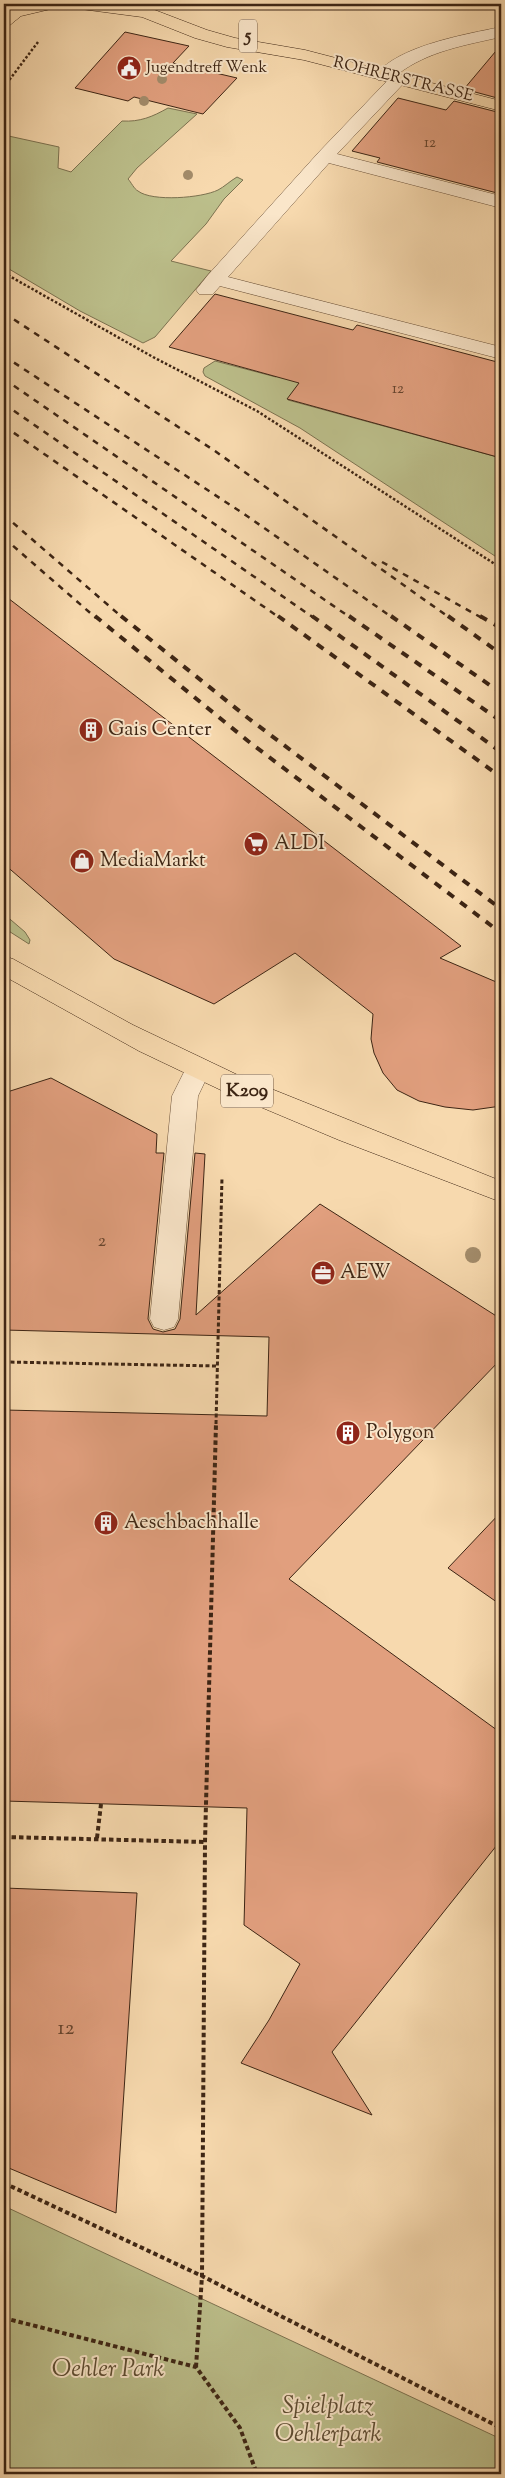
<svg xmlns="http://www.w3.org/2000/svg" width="505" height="2478" viewBox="0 0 505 2478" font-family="'Sorts Mill Goudy',serif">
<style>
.green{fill:#bcbf8b;stroke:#7c7250}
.building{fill:#e19f7e;stroke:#3d2514}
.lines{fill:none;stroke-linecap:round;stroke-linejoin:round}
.minor-casing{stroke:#6c523a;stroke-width:1}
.major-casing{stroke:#3d2514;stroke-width:1}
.path-far2{stroke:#3d2514;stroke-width:2.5;stroke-dasharray:2.5 2;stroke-linecap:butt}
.path-far1{stroke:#3d2514;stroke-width:3;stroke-dasharray:4 2.5;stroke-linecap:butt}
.path{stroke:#3d2514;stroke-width:4;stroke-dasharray:4.5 3;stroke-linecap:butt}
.minor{fill:#fae6ca;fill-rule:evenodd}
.major{fill:#f7d9ae;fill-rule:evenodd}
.rail-far1{stroke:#3d2514;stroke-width:2.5;stroke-dasharray:6 6;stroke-linecap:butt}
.rail{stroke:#3d2514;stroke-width:4;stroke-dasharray:8 8;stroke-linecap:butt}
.tree{fill:#a28b6a}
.labels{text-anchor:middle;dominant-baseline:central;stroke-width:4;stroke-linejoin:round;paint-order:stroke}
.far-number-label{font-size:15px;fill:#66442e}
.far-poi-label{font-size:16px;fill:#3d2514;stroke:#fae6ca;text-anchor:start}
.far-street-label{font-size:16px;fill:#3d2514;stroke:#fae6ca}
.number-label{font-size:18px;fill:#66442e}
.shield{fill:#fae6ca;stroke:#765f4b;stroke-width:1}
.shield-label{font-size:19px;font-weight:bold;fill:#3d2514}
.poi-label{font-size:20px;fill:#3d2514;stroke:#fae6ca;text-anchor:start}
.near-number-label{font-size:21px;fill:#66442e}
.near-park-label{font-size:24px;font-style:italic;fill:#5d4c32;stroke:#fae6ca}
</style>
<rect width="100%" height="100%" fill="#f7d9ae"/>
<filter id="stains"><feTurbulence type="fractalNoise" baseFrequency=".004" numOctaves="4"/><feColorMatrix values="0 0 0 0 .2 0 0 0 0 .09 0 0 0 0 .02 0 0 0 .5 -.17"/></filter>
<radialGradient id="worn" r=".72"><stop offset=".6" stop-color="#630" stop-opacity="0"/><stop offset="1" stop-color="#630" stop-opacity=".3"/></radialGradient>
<path class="green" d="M168,108L197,114L137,168L128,179C131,182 134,189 138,191C152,202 202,198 218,190C224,187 230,181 237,177L243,180L224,199L206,224L171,261L211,271L155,337L143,343L80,311L4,266V135L59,147L58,168L71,172L122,121C140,122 152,117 168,108Z
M215,361L276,377L280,373L302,379L288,400L501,458V560L300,428L205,376L203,372L204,368Z
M4,914L25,932L30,940L29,944L4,928Z
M4,2206L501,2439V2474H4Z"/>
<path class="building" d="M125,32L189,46L173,63L237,78L203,114L134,97L128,101L75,88Z
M501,45V99L464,89Z
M398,98L446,110L454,101L501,113V194L377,162L380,158L352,151Z
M215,294L353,330L357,325L501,363V458L287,399L299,383L169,347Z
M4,595L461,946L440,958L501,984V1106L473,1110L445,1107L419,1101L397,1090L383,1073L374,1053L371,1039L373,1014L295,953L214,1004L114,959L4,864Z
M51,1078L157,1134L156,1153H164L148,1319L153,1329L163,1332L175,1329L180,1319L195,1153L205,1154L196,1315L320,1204L501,1319V1359L289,1579L501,1733V1840L332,2052L372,2115L241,2063L269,2020L300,1964L244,1925L247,1808L4,1801V1410L267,1416L269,1337L4,1330V1093Z
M501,1512V1605L448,1568Z
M4,1888L137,1893L116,2213L4,2166Z"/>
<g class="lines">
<defs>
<path id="minor" d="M501,27V37C466,45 428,51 398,74L404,75L407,79L404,83L337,154L501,196V208L329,163L228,277L501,347V359L220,286L213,294H199L196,290L208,275L319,152L387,81L378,80L375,76C396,46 467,34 501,27Z
M198,1059L207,1062L211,1069L198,1096L178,1319L174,1327L164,1330L154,1327L150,1319L172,1096L189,1062Z"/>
<path id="major" d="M28,4H58L55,8L21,16L10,25L4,26V13L9,8Z
M73,4H139L207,30L235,38L305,50L501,101V111L304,60L227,47L195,38L142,17L81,9L75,8Z
M4,956L13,959L133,1025L244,1078L501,1181V1202L339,1140L225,1092L139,1051L4,976Z"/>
</defs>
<use href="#minor" class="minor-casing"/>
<use href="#major" class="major-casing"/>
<path class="path-far2" d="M4,87L38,42
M4,273L153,357L257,411L501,568"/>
<path class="path-far1" d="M4,1362L217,1366
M216,1424L222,1177"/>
<path class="path" d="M4,1837L205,1842
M97,1838L101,1804
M4,2183L202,2276L501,2428
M4,2318L196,2367L240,2428L257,2474
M196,2367L202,2276L205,1842L216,1423"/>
<use href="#minor" class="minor"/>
<use href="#major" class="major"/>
<path class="rail-far1" d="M4,313L215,451L450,618
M4,356L247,516L393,618
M4,379L351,618
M4,404L314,618
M4,426L280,618
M4,515L123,618
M4,538L96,618
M382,562L482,618"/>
<path class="rail" d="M95,616L248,741L501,933
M121,616L248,718L501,909
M278,616L501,777
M312,616L501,752
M349,616L501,721
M391,616L501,693
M448,616L501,654
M480,616L501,628"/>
</g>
<g class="tree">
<circle cx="162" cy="79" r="5"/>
<circle cx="144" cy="101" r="5"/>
<circle cx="188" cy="175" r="5"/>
<circle cx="473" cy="1255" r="8"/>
</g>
<defs>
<symbol id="civic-disc" viewBox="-11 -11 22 22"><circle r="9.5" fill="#8f2418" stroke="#fae6ca"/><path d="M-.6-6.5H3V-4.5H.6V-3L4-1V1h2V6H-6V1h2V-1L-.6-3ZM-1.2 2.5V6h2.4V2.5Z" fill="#fff"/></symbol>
<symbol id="building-disc" viewBox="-11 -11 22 22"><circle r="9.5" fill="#8f2418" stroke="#fae6ca"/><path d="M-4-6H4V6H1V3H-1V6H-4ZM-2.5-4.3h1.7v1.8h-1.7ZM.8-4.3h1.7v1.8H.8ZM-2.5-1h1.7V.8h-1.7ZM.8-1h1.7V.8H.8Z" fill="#fff"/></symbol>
<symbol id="supermarket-disc" viewBox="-11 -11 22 22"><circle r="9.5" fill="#8f2418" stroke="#fae6ca"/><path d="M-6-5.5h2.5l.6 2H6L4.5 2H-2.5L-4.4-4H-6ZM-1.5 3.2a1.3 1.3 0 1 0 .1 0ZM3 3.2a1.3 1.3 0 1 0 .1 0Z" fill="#fff"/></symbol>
<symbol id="shop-disc" viewBox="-11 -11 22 22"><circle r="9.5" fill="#8f2418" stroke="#fae6ca"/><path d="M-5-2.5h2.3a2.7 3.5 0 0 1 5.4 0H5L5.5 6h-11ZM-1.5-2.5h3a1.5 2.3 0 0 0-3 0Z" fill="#fff"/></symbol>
<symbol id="office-disc" viewBox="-11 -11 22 22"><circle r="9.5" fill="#8f2418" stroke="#fae6ca"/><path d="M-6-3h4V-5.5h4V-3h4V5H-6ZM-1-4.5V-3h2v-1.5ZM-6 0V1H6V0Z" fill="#fff"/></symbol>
</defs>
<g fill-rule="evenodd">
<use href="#civic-disc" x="115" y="54" width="28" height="28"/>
<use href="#building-disc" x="77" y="716" width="28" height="28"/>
<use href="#supermarket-disc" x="242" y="830" width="28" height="28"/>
<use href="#shop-disc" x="68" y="847" width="28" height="28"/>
<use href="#office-disc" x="309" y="1259" width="28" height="28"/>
<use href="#building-disc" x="334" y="1419" width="28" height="28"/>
<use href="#building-disc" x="92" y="1509" width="28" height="28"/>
</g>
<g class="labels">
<g class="far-number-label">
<text x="430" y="143">12</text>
<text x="398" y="389">12</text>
</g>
<g class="far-poi-label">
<text x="146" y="68">Jugendtreff Wenk</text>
</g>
<g class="far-street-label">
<text transform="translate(403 80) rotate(14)">ROHRERSTRASSE</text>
</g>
<g class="number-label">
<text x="102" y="1242">2</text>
</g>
<g class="shield">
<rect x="239" y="19.5" width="18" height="33" rx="4"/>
<rect x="221" y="1074.5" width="52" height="33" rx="4"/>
</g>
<g class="shield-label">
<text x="248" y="36">5</text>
<text x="247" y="1091">K209</text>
</g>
<g class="poi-label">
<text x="108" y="730">Gais Center</text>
<text x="274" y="844">ALDI</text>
<text x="100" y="861">MediaMarkt</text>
<text x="340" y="1273">AEW</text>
<text x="366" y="1433">Polygon</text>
<text x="124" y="1523">Aeschbachhalle</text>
</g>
<g class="near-number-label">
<text x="66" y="2029">12</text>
</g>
<g class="near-park-label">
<text x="108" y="2370">Oehler Park</text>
<text x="328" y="2407">Spielplatz<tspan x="328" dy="28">Oehlerpark</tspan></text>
</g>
</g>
<rect width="505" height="2478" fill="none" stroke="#f7d9ae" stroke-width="20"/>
<rect x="5" y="5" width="495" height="2468" fill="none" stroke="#3d2514" stroke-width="2.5"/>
<rect x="10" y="10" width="485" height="2458" fill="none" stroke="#3d2514"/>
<rect width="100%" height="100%" filter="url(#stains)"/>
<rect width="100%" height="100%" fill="url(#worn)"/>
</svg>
